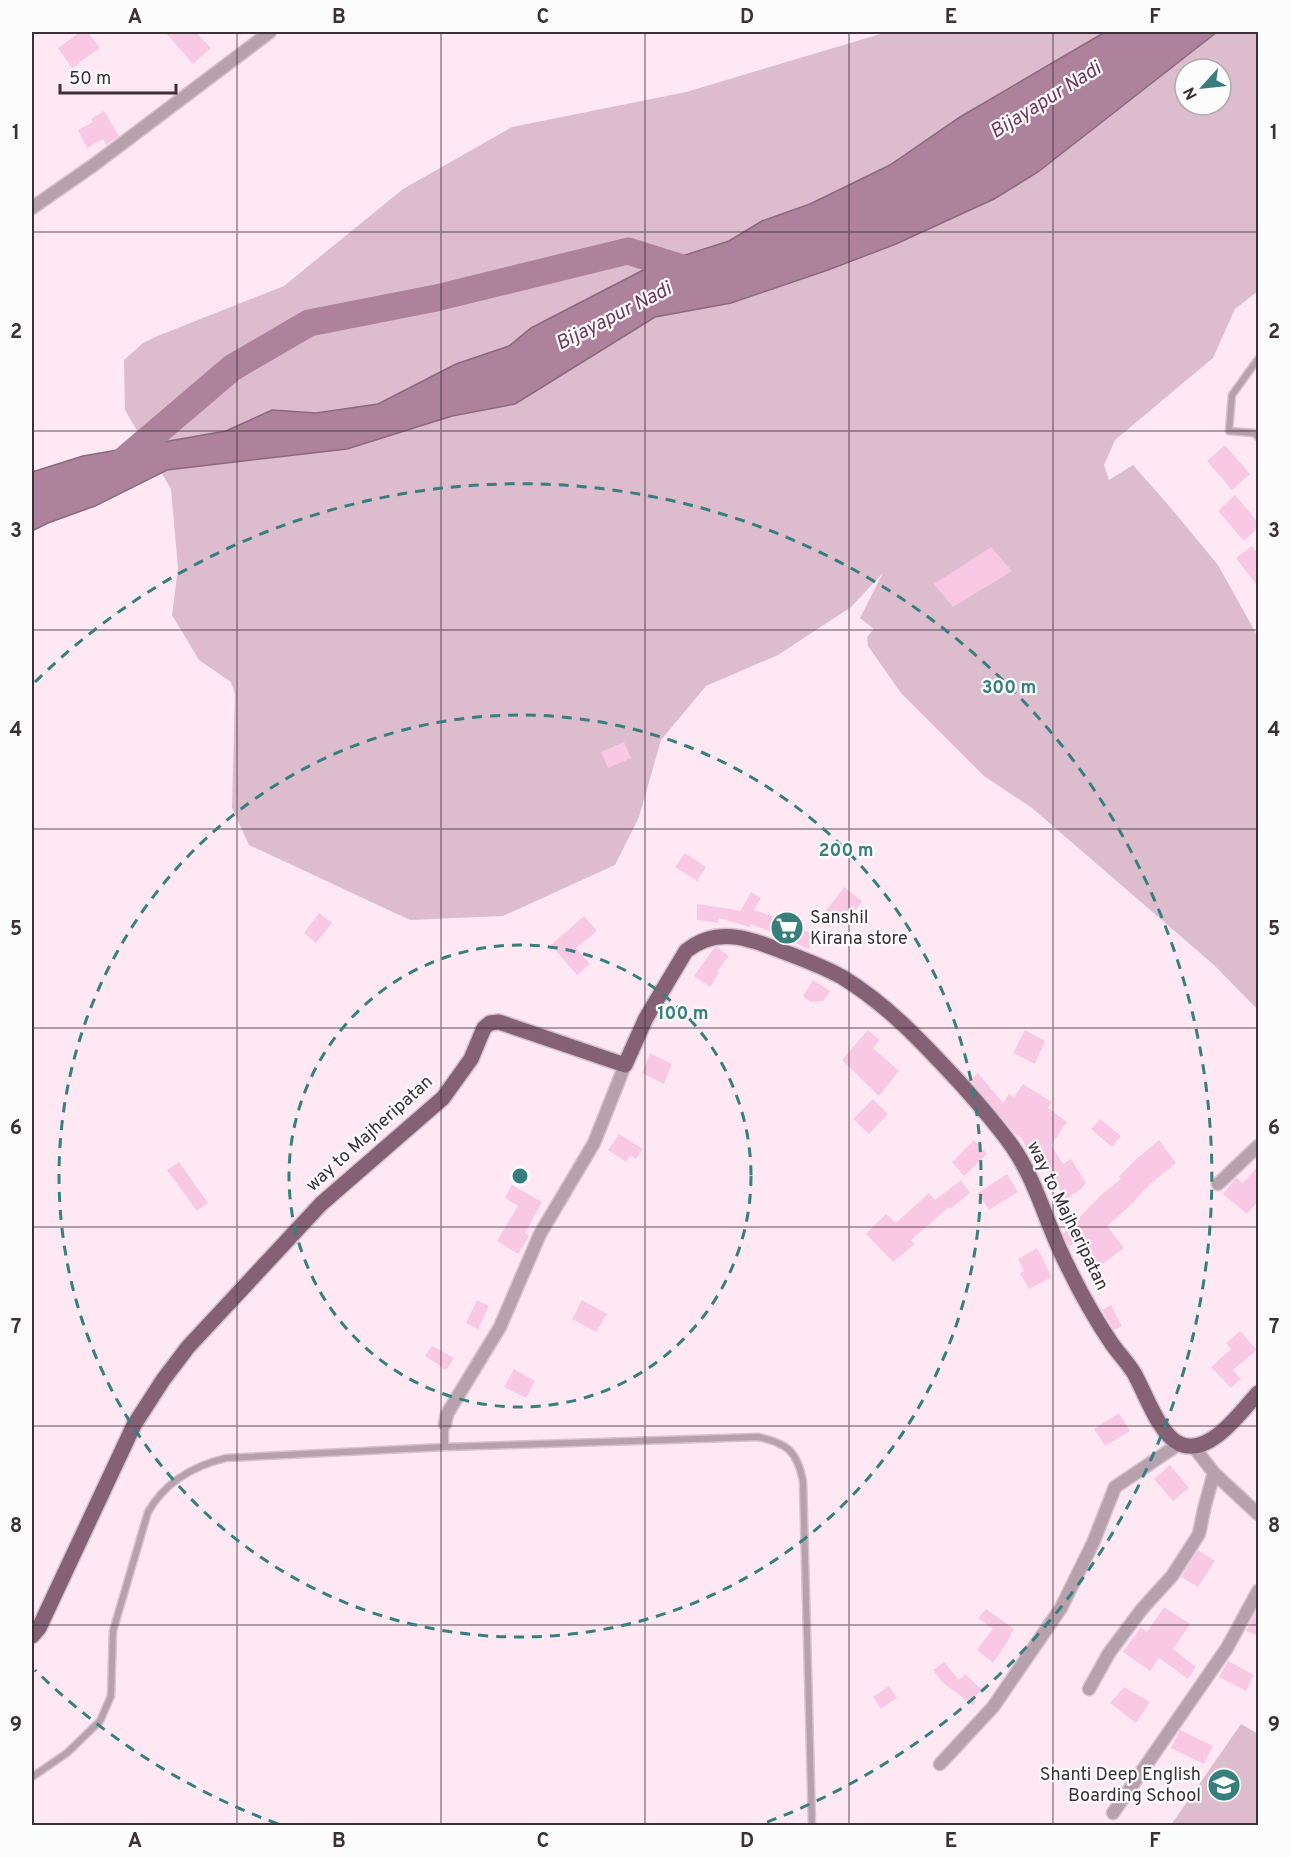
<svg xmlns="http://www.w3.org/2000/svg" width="1290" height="1857" viewBox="0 0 1290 1857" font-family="Overpass,sans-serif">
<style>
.green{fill:#ddbcce;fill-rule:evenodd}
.water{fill:#ae829c;stroke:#8b697d;stroke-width:1.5}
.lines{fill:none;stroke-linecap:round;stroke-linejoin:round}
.river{stroke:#ae829c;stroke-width:27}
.building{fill:#f8c8e4}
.service-casing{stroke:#d6c3ce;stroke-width:9}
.minor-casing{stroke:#d6c3ce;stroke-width:15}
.primary-casing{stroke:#d6c3ce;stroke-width:18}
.service{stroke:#b6a1ad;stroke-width:6}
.minor{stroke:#b6a1ad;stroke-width:12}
.primary{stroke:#856176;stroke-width:15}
.grid{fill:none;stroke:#3a3036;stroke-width:1.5;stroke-opacity:0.55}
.ring{fill:none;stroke:#367f7d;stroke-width:3;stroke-dasharray:10 8}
.labels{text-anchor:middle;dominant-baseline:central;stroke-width:4.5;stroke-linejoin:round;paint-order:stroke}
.poi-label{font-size:18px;fill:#3a3036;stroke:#fcfcfc;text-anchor:start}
.street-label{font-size:18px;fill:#3a3036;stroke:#fcfcfc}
.water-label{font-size:20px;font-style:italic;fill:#71375c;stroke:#fcfcfc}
.centre{fill:#367f7d;stroke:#fcfcfc;stroke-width:3}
.ring-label{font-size:18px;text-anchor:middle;font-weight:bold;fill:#367f7d;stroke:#fcfcfc;stroke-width:4.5;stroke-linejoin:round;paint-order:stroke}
.neatline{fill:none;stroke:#3a3036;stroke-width:2}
.grid-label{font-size:20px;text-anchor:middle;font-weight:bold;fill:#3a3036}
</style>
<rect width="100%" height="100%" fill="#fde8f4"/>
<path class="green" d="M887,32H1258V291L1235,309L1213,358L1115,440L1104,465L1109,480L1133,465L1170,507L1218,565L1258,637V1010L1214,965L1032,808L984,776L901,693L868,646L867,637L874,629L860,618L883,573L851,607L778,655L706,686L661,740L639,817L615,865L503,916L410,920L249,845L232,808L235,694L231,682L199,660L172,615L178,568L171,489L125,410L124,360L143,343L155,337L284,286L403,189L512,127L686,92ZM1185,69H1221V105H1185Z
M1241,1724L1258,1734V1825H1171Z"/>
<path class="water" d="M1105,32H1217L1038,172L994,199L896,244L828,270L731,303L655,317L515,404L452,416L347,449L167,470L95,506L48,523L32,531V472L83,456L226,431L272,410L316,413L378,404L456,364L509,346L531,328L651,266L729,241L762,221L810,204L890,165L960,117Z"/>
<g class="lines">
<path class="river" d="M111,471L232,368L309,323L436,298L628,251L698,273"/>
</g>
<path class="building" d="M80,32H88L100,48L72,68L58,48Z
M165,32H196L211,48L193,64Z
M104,111L119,136L106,145L103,139L87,148L78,130L93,122L91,119Z
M1225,445L1250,474L1232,490L1207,461Z
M1235,495L1258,522V528L1244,541L1218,511Z
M1252,546L1258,554V587L1236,558Z
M991,547L1012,571L953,607L934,584Z
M624,742L631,758L608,768L601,752Z
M685,853L706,867L697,881L675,867Z
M844,887L862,901L843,926L825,912Z
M751,892L761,898L754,910L781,919L784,912L801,920L797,927L814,935L809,949L791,941L789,944L776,939L772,937L774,933L751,924L750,927L719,918L718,923L697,920V904L743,911L741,910Z
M319,913L332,923L316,943L304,933Z
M584,916L597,931L576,948L590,964L577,975L551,945Z
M717,947L729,956L717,971L719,973L710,987L694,976L714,948Z
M813,980L830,991L823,1001L810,1002L803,996Z
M868,1030L880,1040L873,1048L899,1071L879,1096L842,1060Z
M1025,1030L1045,1041L1035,1064L1013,1053Z
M650,1053L672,1064L664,1084L642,1073Z
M978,1073L1003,1103L1009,1094L1014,1097L1023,1084L1052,1102L1048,1108L1067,1122L1051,1145L1063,1164L1071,1159L1086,1183L1081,1189L1066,1199L1039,1157L1035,1160L1019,1135L1017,1136L970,1080Z
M873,1099L888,1114L869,1134L853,1119Z
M1100,1119L1121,1136L1112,1147L1091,1129Z
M619,1134L643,1149L636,1159L630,1155L626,1162L608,1150Z
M974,1140L987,1154L964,1176L952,1162Z
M1159,1140L1176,1163L1148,1186L1131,1205L1107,1226L1124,1248L1097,1268L1077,1242L1069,1246L1063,1234L1101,1195L1121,1179L1119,1177L1133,1162Z
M179,1162L208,1203L197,1211L167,1170Z
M1258,1166V1201L1247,1214L1223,1194L1236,1178L1243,1183Z
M1007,1174L1018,1192L989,1210L978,1193Z
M961,1180L970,1193L950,1209L949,1207L911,1240L915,1244L893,1262L866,1234L886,1214L896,1223L929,1193L935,1200Z
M512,1185L542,1202L525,1233L529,1236L518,1254L497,1241L518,1206L505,1198Z
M1037,1248L1052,1277L1029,1289L1020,1273L1024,1271L1018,1259Z
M477,1300L489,1306L478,1329L466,1323Z
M582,1300L607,1314L596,1332L572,1319Z
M1111,1305L1122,1326L1114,1330L1102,1310Z
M1240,1331L1257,1350L1233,1370L1241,1379L1231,1388L1211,1367L1231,1349L1226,1343Z
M432,1346L454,1358L446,1370L425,1356Z
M514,1369L535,1381L526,1398L504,1387Z
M1119,1413L1130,1431L1105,1446L1094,1429Z
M1170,1465L1189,1488L1173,1501L1154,1479Z
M1198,1550L1215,1561L1198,1587L1181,1577Z
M1164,1607L1190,1624L1173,1649L1196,1667L1188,1679L1159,1658L1150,1671L1123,1652L1141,1627L1147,1632Z
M1258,1607V1636L1246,1631Z
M986,1609L1014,1629L1006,1644L993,1663L977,1650L993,1629L978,1618Z
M1228,1661L1254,1675L1246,1691L1219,1677Z
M944,1662L959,1680L965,1674L981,1689L973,1699L976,1702L973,1705L942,1682L933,1670Z
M889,1686L897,1698L881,1709L873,1697Z
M1124,1687L1150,1702L1136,1723L1110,1703Z
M1180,1730L1213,1746L1204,1764L1171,1748Z"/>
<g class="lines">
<defs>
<path id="service" d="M1258,359L1232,395L1229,431L1254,433L1258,437
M445,1447V1424
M32,1777L67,1753L100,1721L111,1696L113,1631L148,1512C165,1482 193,1466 226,1458L445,1447L758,1437C787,1443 797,1451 803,1481L812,1826"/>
<path id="minor" d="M32,208L95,164L270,32
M1218,1184L1258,1146
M445,1424L447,1414L500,1327L540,1234L594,1143L625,1065
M1193,1446L1214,1473L1258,1514
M1089,1689L1109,1653L1142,1609L1172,1576L1199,1534L1205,1505L1214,1473
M940,1764L993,1707L1061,1608L1093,1543L1115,1487L1179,1444
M1113,1813L1227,1648L1258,1591"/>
<path id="primary" d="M32,1636L39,1628L134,1425L163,1380L188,1347L321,1204L443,1098L471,1059L484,1028L490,1023L499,1022L625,1065L646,1018L686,951C718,925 750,939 784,952C803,959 824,967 842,977C888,1005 924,1044 960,1083C978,1103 996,1124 1012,1146C1037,1182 1047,1226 1067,1265C1080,1292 1095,1319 1112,1344C1119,1354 1127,1362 1134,1373C1145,1392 1159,1435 1180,1444C1209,1457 1241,1412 1258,1393"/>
</defs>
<use href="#service" class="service-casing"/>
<use href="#minor" class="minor-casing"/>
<use href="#primary" class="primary-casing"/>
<use href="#service" class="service"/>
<use href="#minor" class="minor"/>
<use href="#primary" class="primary"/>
</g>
<path class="grid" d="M237,32V1826M441,32V1826M645,32V1826M849,32V1826M1053,32V1826M32,232H1258M32,431H1258M32,630H1258M32,829H1258M32,1028H1258M32,1227H1258M32,1426H1258M32,1625H1258"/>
<g class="ring">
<circle cx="520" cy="1176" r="231"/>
<circle cx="520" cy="1176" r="461"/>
<path d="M278 1824A692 692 0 0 1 35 1670M35 682A692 692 0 1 1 762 1824"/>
</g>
<defs>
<symbol id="supermarket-disc" viewBox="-11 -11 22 22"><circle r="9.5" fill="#367f7d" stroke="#fcfcfc"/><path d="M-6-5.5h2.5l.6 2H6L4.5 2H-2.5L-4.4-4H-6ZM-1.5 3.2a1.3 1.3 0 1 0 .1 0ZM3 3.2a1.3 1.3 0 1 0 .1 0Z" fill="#fff"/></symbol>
<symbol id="school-disc" viewBox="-11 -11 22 22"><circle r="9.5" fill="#367f7d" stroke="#fcfcfc"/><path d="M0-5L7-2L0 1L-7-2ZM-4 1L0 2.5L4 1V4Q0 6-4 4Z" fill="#fff"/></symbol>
</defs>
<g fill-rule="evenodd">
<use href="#supermarket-disc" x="768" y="909" width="38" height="38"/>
<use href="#school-disc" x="1205" y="1766" width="38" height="38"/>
</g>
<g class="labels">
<g class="poi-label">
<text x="810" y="918">Sanshil<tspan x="810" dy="21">Kirana store</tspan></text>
<text x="1201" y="1775" text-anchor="end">Shanti Deep English<tspan x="1201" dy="21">Boarding School</tspan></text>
</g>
<g class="street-label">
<text transform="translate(370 1134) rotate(-42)">way to Majheripatan</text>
<text transform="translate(1067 1216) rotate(64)">way to Majheripatan</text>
</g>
<g class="water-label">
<text transform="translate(1046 101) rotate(-32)">Bijayapur Nadi</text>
<text transform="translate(614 317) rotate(-27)">Bijayapur Nadi</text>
</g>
</g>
<circle cx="520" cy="1176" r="9" class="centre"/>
<g class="ring-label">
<text x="1009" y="693">300 m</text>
<text x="846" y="856">200 m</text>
<text x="683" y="1019">100 m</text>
</g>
<rect width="1290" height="1857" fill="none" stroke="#fcfcfc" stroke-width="66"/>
<g transform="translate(1203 87) rotate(243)"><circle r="28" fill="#fcfcfc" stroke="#aeaaad" stroke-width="1.5"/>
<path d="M0-4.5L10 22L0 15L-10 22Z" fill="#367f7d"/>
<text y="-9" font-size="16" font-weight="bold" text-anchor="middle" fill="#3a3036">N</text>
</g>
<path d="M60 84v9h116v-9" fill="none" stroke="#3a3036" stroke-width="3"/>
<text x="69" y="84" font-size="18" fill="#3a3036" stroke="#fcfcfc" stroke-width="4.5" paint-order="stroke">50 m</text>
<rect x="33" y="33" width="1224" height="1791" class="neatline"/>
<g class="grid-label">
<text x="135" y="23">A</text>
<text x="339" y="23">B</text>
<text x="543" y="23">C</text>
<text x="747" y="23">D</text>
<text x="951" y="23">E</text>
<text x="1155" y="23">F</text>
<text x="16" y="139">1</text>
<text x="1274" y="139">1</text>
<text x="16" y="338">2</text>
<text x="1274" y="338">2</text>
<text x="16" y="537">3</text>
<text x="1274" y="537">3</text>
<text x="16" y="736">4</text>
<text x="1274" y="736">4</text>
<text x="16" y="935">5</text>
<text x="1274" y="935">5</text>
<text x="16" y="1134">6</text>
<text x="1274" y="1134">6</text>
<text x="16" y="1333">7</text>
<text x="1274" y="1333">7</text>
<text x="16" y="1532">8</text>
<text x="1274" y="1532">8</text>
<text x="16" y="1731">9</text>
<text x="1274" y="1731">9</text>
<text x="135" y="1847">A</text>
<text x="339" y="1847">B</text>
<text x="543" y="1847">C</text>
<text x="747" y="1847">D</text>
<text x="951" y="1847">E</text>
<text x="1155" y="1847">F</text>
</g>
</svg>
